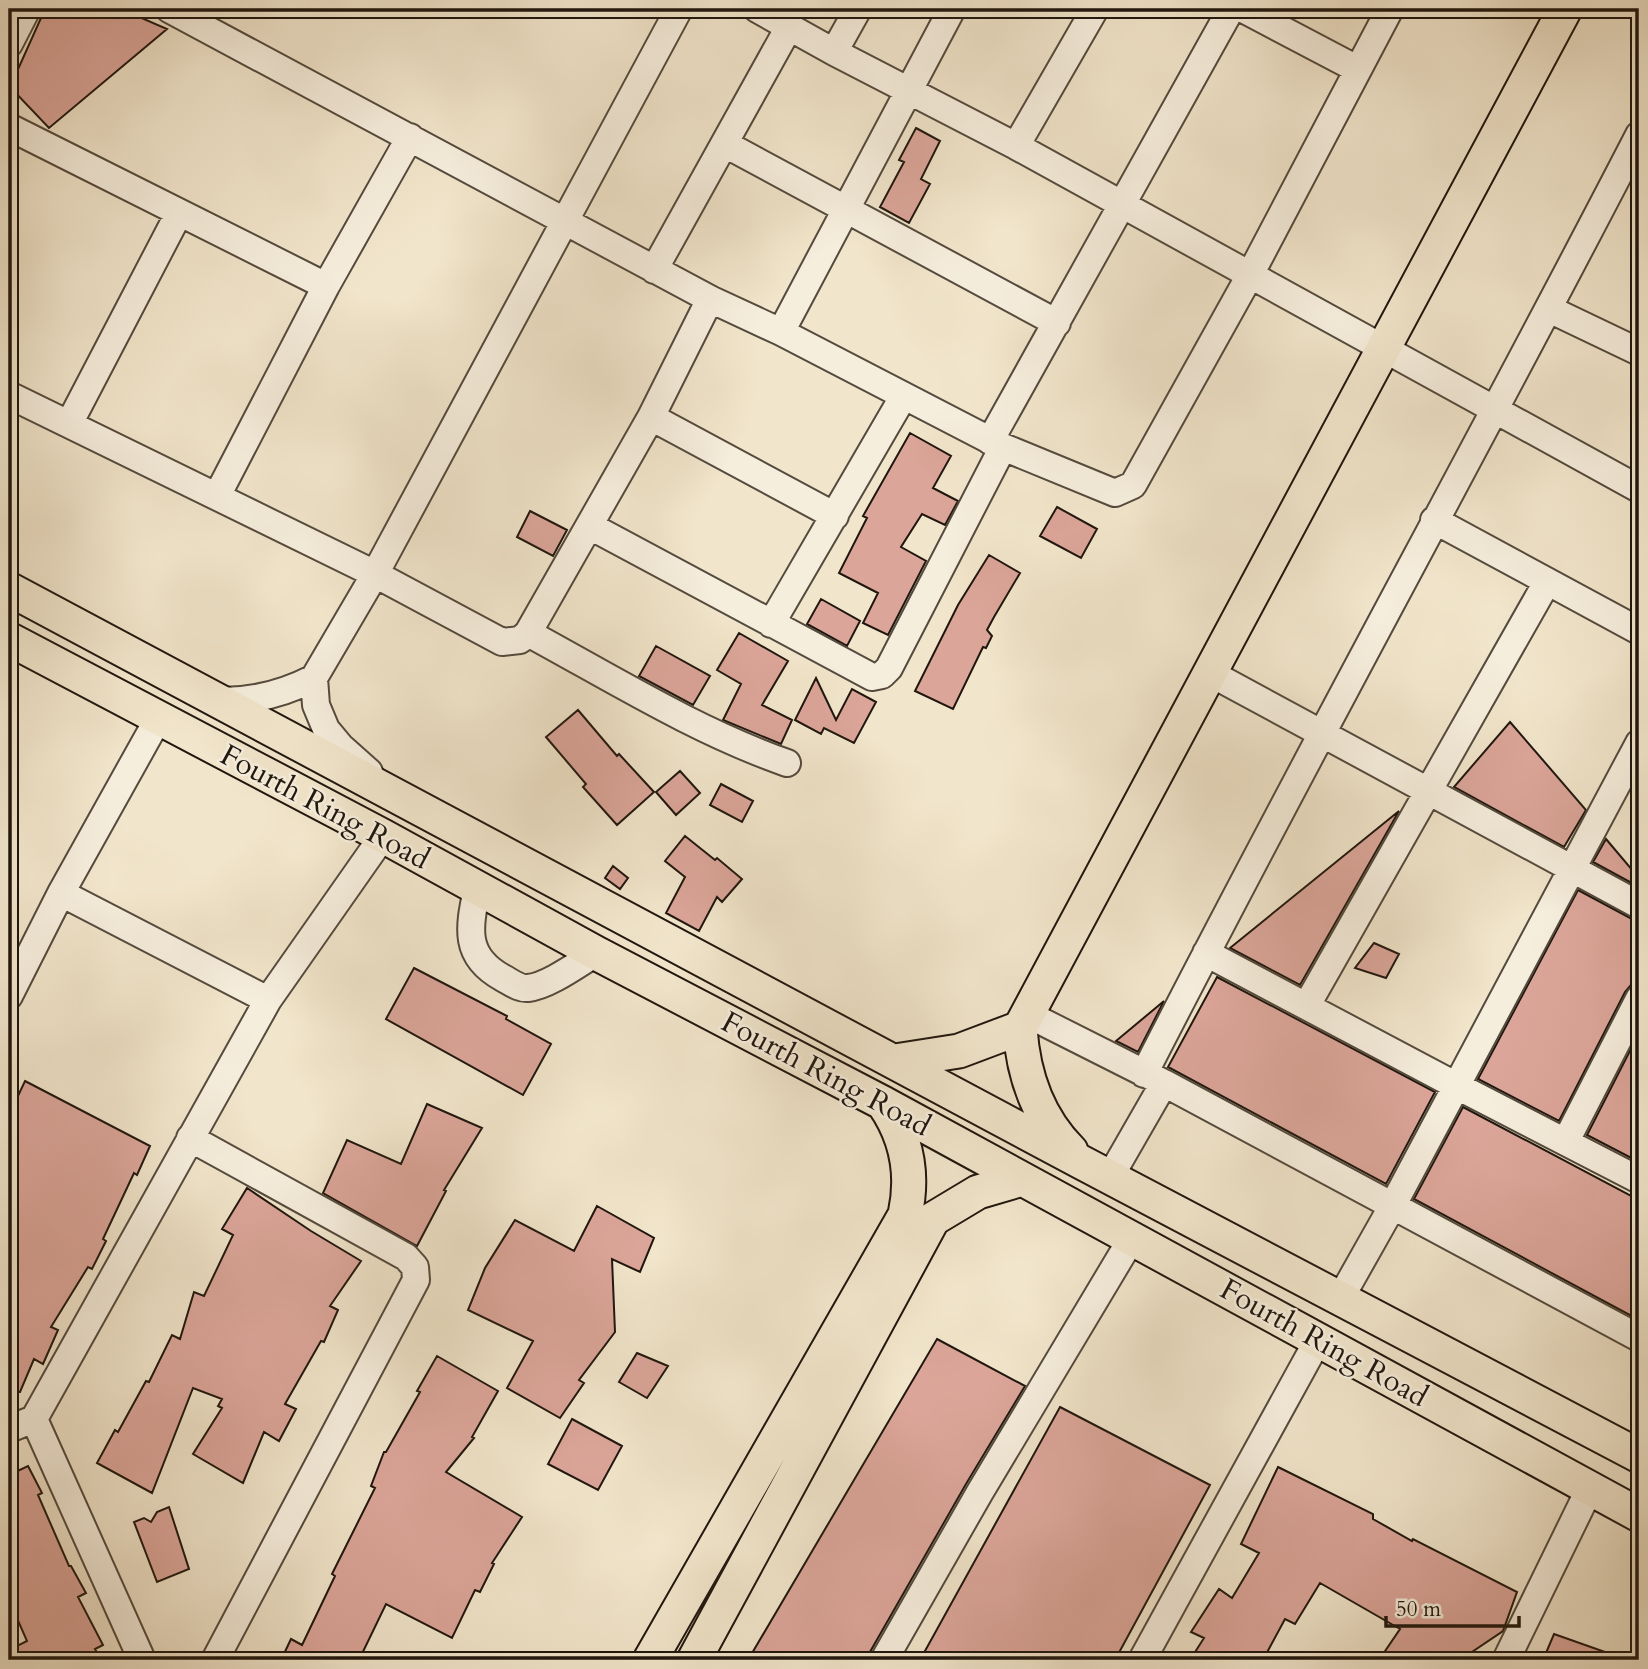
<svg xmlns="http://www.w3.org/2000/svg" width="1648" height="1669" viewBox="0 0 1648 1669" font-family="Cardo,serif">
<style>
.building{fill:#dba599;stroke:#1f160e;stroke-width:2}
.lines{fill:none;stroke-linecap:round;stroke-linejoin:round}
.minor-casing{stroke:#544a3d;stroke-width:30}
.major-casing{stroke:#1f160e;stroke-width:37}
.minor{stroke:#f6eedd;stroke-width:26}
.major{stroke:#f1e5cb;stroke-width:33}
.labels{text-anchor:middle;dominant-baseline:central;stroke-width:5;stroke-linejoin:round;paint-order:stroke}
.street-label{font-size:30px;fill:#1f160e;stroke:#f6eedd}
</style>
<rect width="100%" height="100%" fill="#f1e5cb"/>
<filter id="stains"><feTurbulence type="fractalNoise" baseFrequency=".00286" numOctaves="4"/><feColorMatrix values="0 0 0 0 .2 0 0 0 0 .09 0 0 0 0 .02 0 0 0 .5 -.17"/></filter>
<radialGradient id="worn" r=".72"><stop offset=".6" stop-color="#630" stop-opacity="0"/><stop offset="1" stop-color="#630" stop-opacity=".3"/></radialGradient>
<path class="building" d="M45,9H121L167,29L49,128L10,87Z
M916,128L940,141L921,179L930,184L909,223L880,207L904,162L899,160Z
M910,433L951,456L933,488L958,501L945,525L922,514L901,547L926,561L888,635L863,623L878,593L839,573L867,518L863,516Z
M1057,507L1097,529L1081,558L1040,536Z
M530,511L567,530L553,556L517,537Z
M989,555L1020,573L994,617L987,630L992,636L986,648L983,647L953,709L915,691L958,605Z
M821,599L860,621L847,646L807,624Z
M739,633L788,661L762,705L792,720L781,744L723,720L741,684L717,670Z
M656,646L710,676L693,705L639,676Z
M816,678L836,720L852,689L876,702L854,743L824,728L821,734L795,720Z
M578,710L617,756L619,754L654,792L617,825L583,787L586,784L546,737Z
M1510,722L1586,810L1564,847L1454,787Z
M680,771L700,793L676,815L656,792Z
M721,784L753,801L742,822L710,805Z
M1399,811L1300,985L1230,948Z
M685,836L715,860L717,858L742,879L722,902L717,897L699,931L666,913L685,877L665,861Z
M1606,839L1639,878V887L1593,862Z
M613,866L628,878L620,889L605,878Z
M1578,890L1632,919L1639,921V983L1631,985L1625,992L1559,1121L1478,1079Z
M1374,943L1399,954L1386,978L1355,968Z
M414,968L507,1016L506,1019L551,1044L523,1095L386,1019Z
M1217,977L1435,1092L1386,1184L1168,1067Z
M1164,1001L1138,1052L1116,1041Z
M1639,1033V1162L1587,1135Z
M25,1081L150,1146L137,1175L134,1173L103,1239L106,1241L92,1269L88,1267L51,1327L58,1330L43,1364L34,1359L20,1392H9V1115Z
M427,1104L482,1128L444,1190L446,1191L417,1246L323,1193L347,1140L401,1164Z
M1463,1107L1639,1200V1320L1414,1199Z
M247,1188L311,1231L361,1261L330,1306L338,1310L324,1342L321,1341L285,1404L296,1409L279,1441L264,1432L243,1483L193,1454L222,1408L218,1406L222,1399L193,1388L152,1493L97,1463L115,1430L118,1432L146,1381L149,1382L172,1335L180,1339L194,1292L204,1296L233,1235L222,1229Z
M597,1206L654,1238L640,1272L612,1259L615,1332L579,1380L584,1383L560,1418L507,1388L533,1341L468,1310L485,1268L515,1220L574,1251Z
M937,1339L1025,1386L966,1484L870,1652L868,1660H748Z
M637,1353L668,1366L647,1398L619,1382Z
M437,1356L498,1391L472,1437L474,1438L446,1472L522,1517L492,1563L494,1564L480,1592L475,1590L452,1638L386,1604L359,1660H281L291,1639L302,1645L335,1576L332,1574L375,1488L371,1486L384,1452H386L420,1392L417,1391Z
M1060,1407L1210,1485L1115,1660H920Z
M572,1419L622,1446L598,1490L548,1464Z
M28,1466L42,1493L38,1495L69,1566H71L86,1593L78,1597L103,1645L95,1649L101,1660H9V1650L27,1641L9,1600V1475Z
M1278,1467L1373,1514V1519L1412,1541L1413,1539L1517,1592L1503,1631L1460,1660H1379L1400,1629L1320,1583L1295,1624L1285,1619L1263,1660H1190L1204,1638L1191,1632L1219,1589L1232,1598L1259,1553L1241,1544Z
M169,1507L189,1569L157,1582L134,1522L144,1518L151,1522L157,1512Z
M1554,1634L1622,1658V1660H1543Z"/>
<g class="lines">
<defs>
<path id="minor" d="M169,9L710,299L781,332L1003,447L1115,493L1133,485L1250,275L1390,9
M757,9L834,52L1016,146L1639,489
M1243,9L1357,69
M9,44L27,9
M834,52L858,9
M9,127L326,286
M725,144L1057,323
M1016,146L1095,9
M654,270L789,27
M1549,309L1639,352
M781,332L952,9
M9,395L375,574L502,642L520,640L528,633C613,679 696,731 787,763
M651,417L835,516
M69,424L179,213
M990,441L1231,9
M217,496L326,286L410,137
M1434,520L1639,631
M590,526L872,677L882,675L889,668L1003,447
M771,624L903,397
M528,633L651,417L710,299
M1210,673L1639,905
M222,701C255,701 285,693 314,678
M369,772L341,747L326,729L316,705L314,678L375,574L679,9
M477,889C469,928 463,956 503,978C511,982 519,989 528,988C548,986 578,964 596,953
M1206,953L1455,1085L1639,1180
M9,996L61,893L158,719
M268,1000L383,836
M1307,1005L1547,582
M1027,1014L1164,1083L1639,1338
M1144,1074C1305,758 1477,449 1639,135
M190,1138L406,1257L415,1267L416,1280L215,1660
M1566,1141L1639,999
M1110,1177L1164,1083
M1340,1299L1393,1205L1639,743
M34,1419L142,1660
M9,1429L34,1419L268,1000L61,893
M884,1660L980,1492L1132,1238
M1142,1660L1318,1340
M1506,1660L1590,1488"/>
<path id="major" d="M9,589L1081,1162L1639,1456
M9,639L383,836L596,953L883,1103L1639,1515
M895,1061L959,1051L1020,1028
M1071,1151C1037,1117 1023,1074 1020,1028L1565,9
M650,1660L905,1215C914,1174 907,1137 883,1103
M694,1660L933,1219L978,1192L1022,1179"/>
</defs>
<use href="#minor" class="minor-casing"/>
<use href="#major" class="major-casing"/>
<use href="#minor" class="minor"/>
<use href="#major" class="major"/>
</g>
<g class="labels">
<g class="street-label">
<text transform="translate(325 807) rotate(28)">Fourth Ring Road</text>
<text transform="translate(826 1074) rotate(28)">Fourth Ring Road</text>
<text transform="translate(1324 1343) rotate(29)">Fourth Ring Road</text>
</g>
</g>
<rect width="1648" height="1669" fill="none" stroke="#f1e5cb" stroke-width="35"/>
<rect x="10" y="10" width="1627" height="1648" fill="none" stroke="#1f160e" stroke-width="3.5"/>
<rect x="18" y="18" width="1613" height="1634" fill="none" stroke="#1f160e" stroke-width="2"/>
<path d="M1386 1616v10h133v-10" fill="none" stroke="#1f160e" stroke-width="3.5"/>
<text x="1396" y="1616" font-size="21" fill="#1f160e" stroke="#f6eedd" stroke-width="5" paint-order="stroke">50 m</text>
<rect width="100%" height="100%" filter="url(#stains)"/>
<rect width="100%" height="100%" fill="url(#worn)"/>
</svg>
